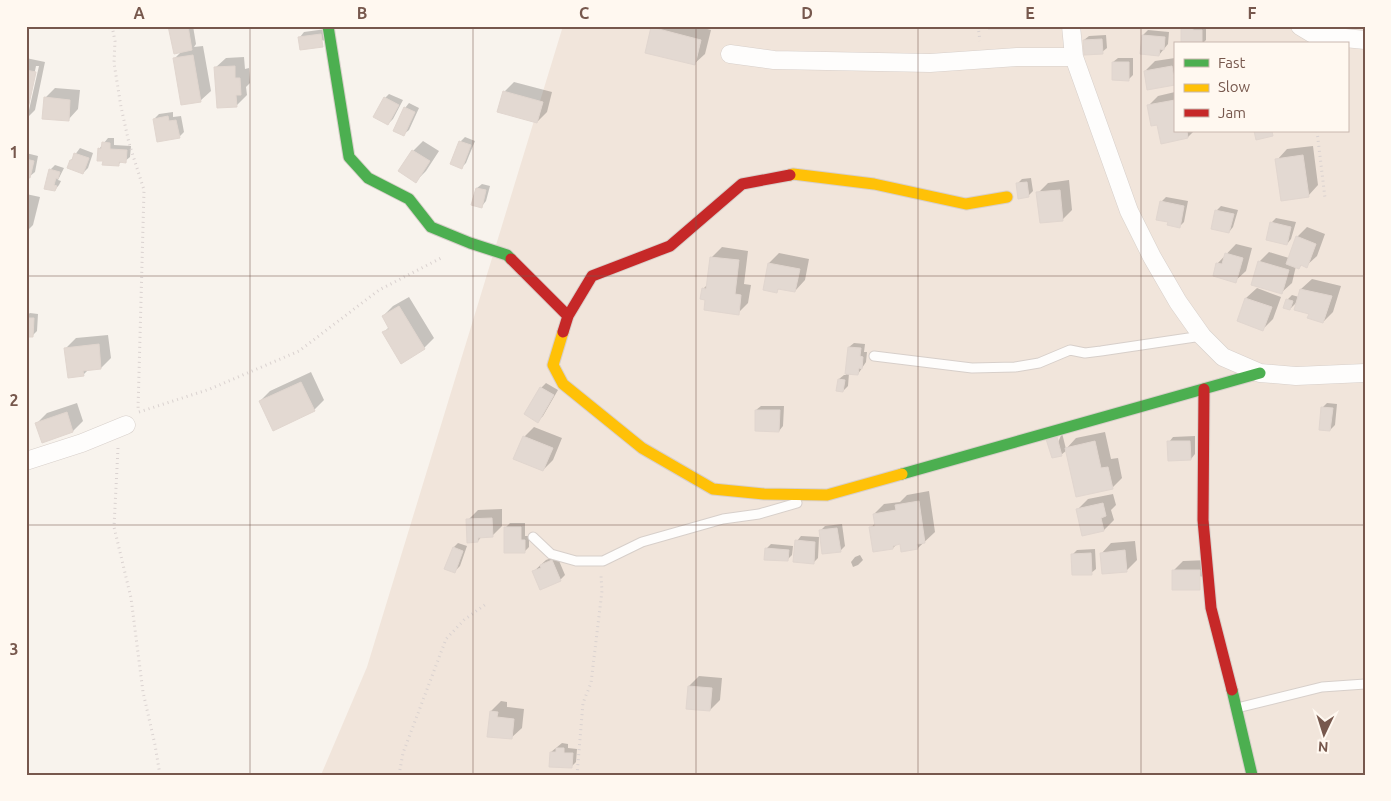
<svg xmlns="http://www.w3.org/2000/svg" width="1391" height="801" viewBox="0 0 1391 801" font-family="Ubuntu,sans-serif">
<style>
.residential{fill:#f1e5db;fill-rule:evenodd}
.shadow{fill:#0003;fill-rule:evenodd}
.building{fill:#e3d9d2;stroke:#e1d6cf}
.lines{fill:none;stroke-linecap:round;stroke-linejoin:round}
.lane-casing{stroke:#d7cfca;stroke-width:11}
.street-casing{stroke:#d7cfca;stroke-width:19}
.fast-casing{stroke:#d8cfca;stroke-width:13}
.slow-casing{stroke:#d8cfca;stroke-width:13}
.jam-casing{stroke:#d8cfca;stroke-width:13}
.path{stroke:#dad2d0;stroke-width:3;stroke-dasharray:1 4;stroke-linecap:butt}
.lane{stroke:#fefdfc;stroke-width:9}
.street{stroke:#fefdfc;stroke-width:18}
.fast{stroke:#4caf50;stroke-width:11}
.slow{stroke:#ffc107;stroke-width:11}
.jam{stroke:#c62828;stroke-width:11}
.grid{fill:none;stroke:#77584d;stroke-width:1;stroke-opacity:0.55}
.neatline{fill:none;stroke:#77584d;stroke-width:2}
.grid-label{font-size:16px;text-anchor:middle;font-weight:bold;fill:#77584d}
</style>
<rect width="100%" height="100%" fill="#f8f3ed"/>
<path class="residential" d="M563,26H1365V775H321L367,667ZM1175,44H1347V131H1175Z"/>
<path class="shadow" d="M170,26H193L196,44L194,47L203,46L211,91L200,101L174,59L182,51Z
M654,26H696L711,30L705,54L694,64L653,28Z
M1184,26H1206V40L1202,44H1182V28Z
M326,29L327,41L300,37L304,32Z
M1148,30L1169,32L1168,44L1159,55L1143,35Z
M1106,35L1107,48L1102,52L1084,40L1089,36Z
M244,57L245,69L249,68L250,83L246,87L247,95L237,105L215,68L226,58Z
M26,58L45,62L35,110L26,119ZM36,66H39L29,110H27Z
M1118,58H1133V75L1128,80L1113,62Z
M1175,58L1174,84L1145,71L1155,61Z
M514,82L552,92L547,112L537,122L504,92Z
M55,88L80,90L78,109L68,120L45,98Z
M1175,92V131H1194L1188,137L1162,142L1158,124L1152,125L1148,106L1158,96Z
M389,94L403,100L393,119L388,124L385,98Z
M409,103L419,108L409,130L404,134L405,108Z
M173,112V117L181,116L184,132L179,137L154,119L159,114Z
M465,137L475,141L466,163L461,168L460,142Z
M108,138H114V145L131,146L130,157L125,161H122L118,165L104,160L99,149Z
M423,141L439,151L426,171L416,181L413,151Z
M1313,146L1318,185L1308,196L1277,160L1287,149Z
M80,148L93,153L88,168L83,173L71,160Z
M26,153L38,156L35,172L30,176H26Z
M55,165L64,168L58,180L61,181L59,185L55,190L50,170Z
M1031,178L1033,191L1028,196L1017,184L1022,179Z
M1069,180L1072,210L1062,220L1038,193L1048,183Z
M482,184L490,186L486,201L482,206L477,188Z
M26,194L40,197L33,225L26,232Z
M1166,197L1188,201L1184,222L1180,226L1169,221L1161,202Z
M1221,206L1238,210L1233,227L1229,232L1216,211Z
M1276,218L1296,222L1291,239L1287,244L1271,223Z
M1307,227L1325,234L1317,256L1306,266L1302,264L1299,267L1296,266L1292,283L1281,293L1259,262L1269,252L1289,258L1297,237Z
M1236,244L1252,248L1246,271L1235,281L1217,264Z
M722,247L748,251L744,284L751,285L748,303L738,313L706,299L703,289L708,284L711,258Z
M779,253L809,259L805,280L795,291L780,288L776,291L769,263Z
M1312,279L1341,286L1333,312L1323,322L1310,314L1298,301L1290,309L1287,300L1292,295L1299,297L1301,289Z
M1257,288L1281,297L1273,319L1263,329L1238,320L1246,298Z
M409,297L434,338L424,348L383,333L389,327L383,316L393,306Z
M30,313L38,314L37,331L33,335H26V316Z
M108,335L111,358L101,368L88,370L83,375L66,348L76,338Z
M854,343L865,344L864,352H867L866,362L858,374L849,373L848,386L843,391L839,379L844,375H846L849,347Z
M311,372L324,400L314,410L260,401L270,391Z
M546,383L558,390L543,416L538,421L541,388Z
M77,403L83,421L73,431L43,441L37,423L47,413Z
M1327,403L1337,404L1335,425L1330,430L1323,407Z
M761,406H784L783,426L779,431L756,410Z
M534,427L562,438L553,460L543,470L524,437Z
M1105,432L1111,459L1118,458L1122,478L1112,488L1067,450L1061,455L1052,457L1062,433L1066,449L1076,438Z
M1195,436V454L1191,459L1169,442L1173,437Z
M929,491L935,532L918,548L901,543L897,544L893,548L871,528L875,523L874,514L884,504L900,502L907,495Z
M1113,494L1116,505L1111,510L1114,520L1104,530L1078,509L1088,499Z
M502,509V526L492,536H482L478,541L468,520L478,510Z
M510,523H525V536H529V547L524,552L505,528Z
M842,524L845,546L840,551L820,531L825,526Z
M801,536L819,537L818,558L813,563L797,541Z
M1135,541L1137,560L1127,570L1101,554L1111,543Z
M458,543L467,546L460,566L455,571L454,547Z
M771,544L793,546L792,555L787,560L766,549Z
M1095,549L1096,569L1091,573L1073,554L1077,550Z
M860,555L863,560L858,565L853,567L851,562L855,557Z
M557,556L565,575L560,580L533,572L546,560Z
M1209,560V578L1173,571L1183,561Z
M699,676L722,678L720,700L710,710L689,686Z
M501,701L507,702V707L524,709L522,728L511,738L491,711Z
M562,743L568,744V748L577,749L576,762L571,767L551,752Z"/>
<path class="building" d="M168,26H188L192,50L174,54Z
M988,26H1040V29H988Z
M651,27L701,40L695,65L645,53Z
M1181,28H1193V30H1202V44H1181Z
M321,34L323,47L300,50L298,37Z
M1142,35L1165,37L1164,50L1160,49L1159,56L1140,54Z
M1102,39L1103,54L1084,55L1083,40Z
M193,55L201,102L181,105L173,58Z
M1112,62H1129V81L1112,80Z
M235,66V78H240L241,95H236L237,107L217,108L214,67Z
M1172,66L1175,85L1147,90L1144,71Z
M26,70L36,72L26,118Z
M503,91L543,102L537,123L497,112Z
M44,97L70,100L69,121L42,119Z
M384,97L399,105L388,125L373,117Z
M1175,100V131H1187L1188,138L1161,144L1157,125L1151,126L1147,105Z
M404,107L415,112L404,136L393,131Z
M168,116L169,121L176,120L180,138L157,142L153,119Z
M1254,131H1272L1273,136L1256,140Z
M459,141L471,145L462,169L450,164Z
M102,142L110,143V149L127,150L126,163L119,162V166L102,165L103,161H97L98,148L101,149Z
M412,150L430,161L416,183L398,171Z
M74,153L89,158L83,174L67,168L70,160H72Z
M1303,155L1309,197L1281,201L1275,159Z
M26,159L34,161L30,178L26,177Z
M49,169L60,172L58,179L56,178L54,185L57,186L55,191L44,189Z
M1027,182L1029,197L1018,199L1016,183Z
M476,188L486,190L482,208L471,205Z
M1060,190L1063,221L1040,223L1036,192Z
M1160,201L1184,206L1180,228L1167,225L1168,222L1156,220Z
M1215,210L1234,214L1229,233L1211,229Z
M1270,222L1291,227L1287,245L1266,240Z
M1296,236L1316,244L1307,268L1301,265L1299,269L1286,264Z
M1225,253L1243,258L1236,283L1213,276L1216,263L1222,264Z
M710,257L739,260L735,294L741,295L739,315L704,310L705,300L700,299L702,288L706,289Z
M1258,261L1289,270L1282,294L1251,285Z
M768,263L800,269L795,292L778,289L777,293L763,290Z
M1300,289L1332,296L1323,323L1307,318L1309,314L1294,310Z
M1245,298L1272,307L1263,331L1237,321Z
M1286,299L1293,301L1290,310L1283,308Z
M399,306L425,349L401,364L382,332L389,329L382,316Z
M26,318H34L33,337H26Z
M99,344L101,369L83,371L84,376L68,378L64,348Z
M848,347L861,348L860,356L863,357L862,369L859,368L858,375L845,374Z
M838,379L845,380L843,392L836,391Z
M301,382L315,411L273,431L259,401Z
M540,387L554,395L538,423L524,414Z
M1321,407L1333,408L1330,431L1319,430Z
M755,410H780L779,432L755,431Z
M67,412L73,432L42,443L35,423Z
M523,436L553,448L543,471L513,459Z
M1057,437L1062,456L1052,458L1046,439Z
M1095,441L1101,468L1108,467L1113,489L1076,497L1065,448Z
M1167,441H1190L1191,460L1168,461Z
M919,501L925,543L917,544L918,549L901,552L900,544L893,546V549L873,552L869,527L875,526L873,514L896,510L895,505Z
M1103,503L1106,516L1101,518L1104,531L1082,536L1076,509Z
M492,518L493,537L478,538V542L467,543L466,519Z
M504,527H521V540H525V553H504Z
M837,528L841,552L822,554L819,530Z
M795,540L815,542L814,564L793,562Z
M453,547L463,551L455,573L444,569Z
M765,548L789,550L788,561L764,560Z
M1125,550L1127,572L1102,574L1100,553Z
M1091,553L1092,575H1072L1071,554Z
M552,560L561,581L540,590L532,571L541,568L540,565Z
M1172,570H1200V590H1172Z
M688,686L712,688L710,711L686,709Z
M490,711L498,712L497,717L514,719L512,739L487,737Z
M556,748H564V753H573L572,768L549,767L550,752H556Z"/>
<g class="lines">
<defs>
<path id="lane" d="M874,356L972,368L1015,367L1039,363L1070,350L1085,353L1101,351L1202,336
M533,537L551,554L576,561H603L642,542L723,519L759,514L797,503
M1237,708L1322,687L1365,684"/>
<path id="street" d="M1071,26L1074,57L1129,211L1152,257L1178,302L1202,336L1223,357L1260,373L1296,376L1365,373
M1300,26L1315,35L1365,40
M730,54L774,60L930,63L1017,57H1074
M26,461L82,443L126,425"/>
<path id="fast" d="M328,26L349,157L368,178L409,199L431,227L470,243L507,255L511,259
M902,474L1260,373
M1232,690L1252,775"/>
<path id="slow" d="M790,175L793,174L874,184L966,204L1007,197
M563,332L553,365L563,384L642,448L713,489L764,494L827,495L902,474"/>
<path id="jam" d="M511,259L568,316
M563,332L568,316L592,276L670,246L742,184L790,175
M1204,389L1203,520L1211,608L1232,690"/>
</defs>
<use href="#lane" class="lane-casing"/>
<use href="#street" class="street-casing"/>
<use href="#fast" class="fast-casing"/>
<use href="#slow" class="slow-casing"/>
<use href="#jam" class="jam-casing"/>
<path class="path" d="M112,26L115,41L114,63L121,107L129,143L144,190L138,410
M978,26L980,41
M1317,131L1325,198
M139,412L210,389L299,351L379,290L443,257
M118,448L114,527L131,598L143,692L155,745L160,775
M399,775L403,753L446,639L464,620L486,604
M577,775L583,703L591,683L602,591L601,576"/>
<use href="#lane" class="lane"/>
<use href="#street" class="street"/>
<use href="#fast" class="fast"/>
<use href="#slow" class="slow"/>
<use href="#jam" class="jam"/>
</g>
<path class="grid" d="M250,26V775M473,26V775M696,26V775M918,26V775M1141,26V775M26,276H1365M26,525H1365"/>
<rect width="1391" height="801" fill="none" stroke="#fff8f0" stroke-width="55"/>
<rect x="1174" y="42" width="175" height="90" fill="#fff8f0" stroke="#c9b8af"/>
<rect x="1184" y="59" width="25" height="8" fill="#4caf50" stroke="#c9b8af"/>
<text x="1218" y="68" font-size="15" fill="#77584d">Fast</text>
<rect x="1184" y="84" width="25" height="8" fill="#ffc107" stroke="#c9b8af"/>
<text x="1218" y="92" font-size="15" fill="#77584d">Slow</text>
<rect x="1184" y="109" width="25" height="8" fill="#c62828" stroke="#c9b8af"/>
<text x="1218" y="118" font-size="15" fill="#77584d">Jam</text>
<g transform="translate(1324 734) rotate(184)" stroke="#fff8f0" stroke-width="4" paint-order="stroke">
<path d="M0-4L9 19L0 12L-9 19Z" fill="#77584d"/>
<text y="-8" font-size="14" font-weight="bold" text-anchor="middle" fill="#77584d">N</text>
</g>
<rect x="28" y="28" width="1336" height="746" class="neatline"/>
<g class="grid-label">
<text x="139" y="19">A</text>
<text x="362" y="19">B</text>
<text x="584" y="19">C</text>
<text x="807" y="19">D</text>
<text x="1030" y="19">E</text>
<text x="1252" y="19">F</text>
<text x="14" y="158">1</text>
<text x="14" y="406">2</text>
<text x="14" y="655">3</text>
</g>
</svg>
